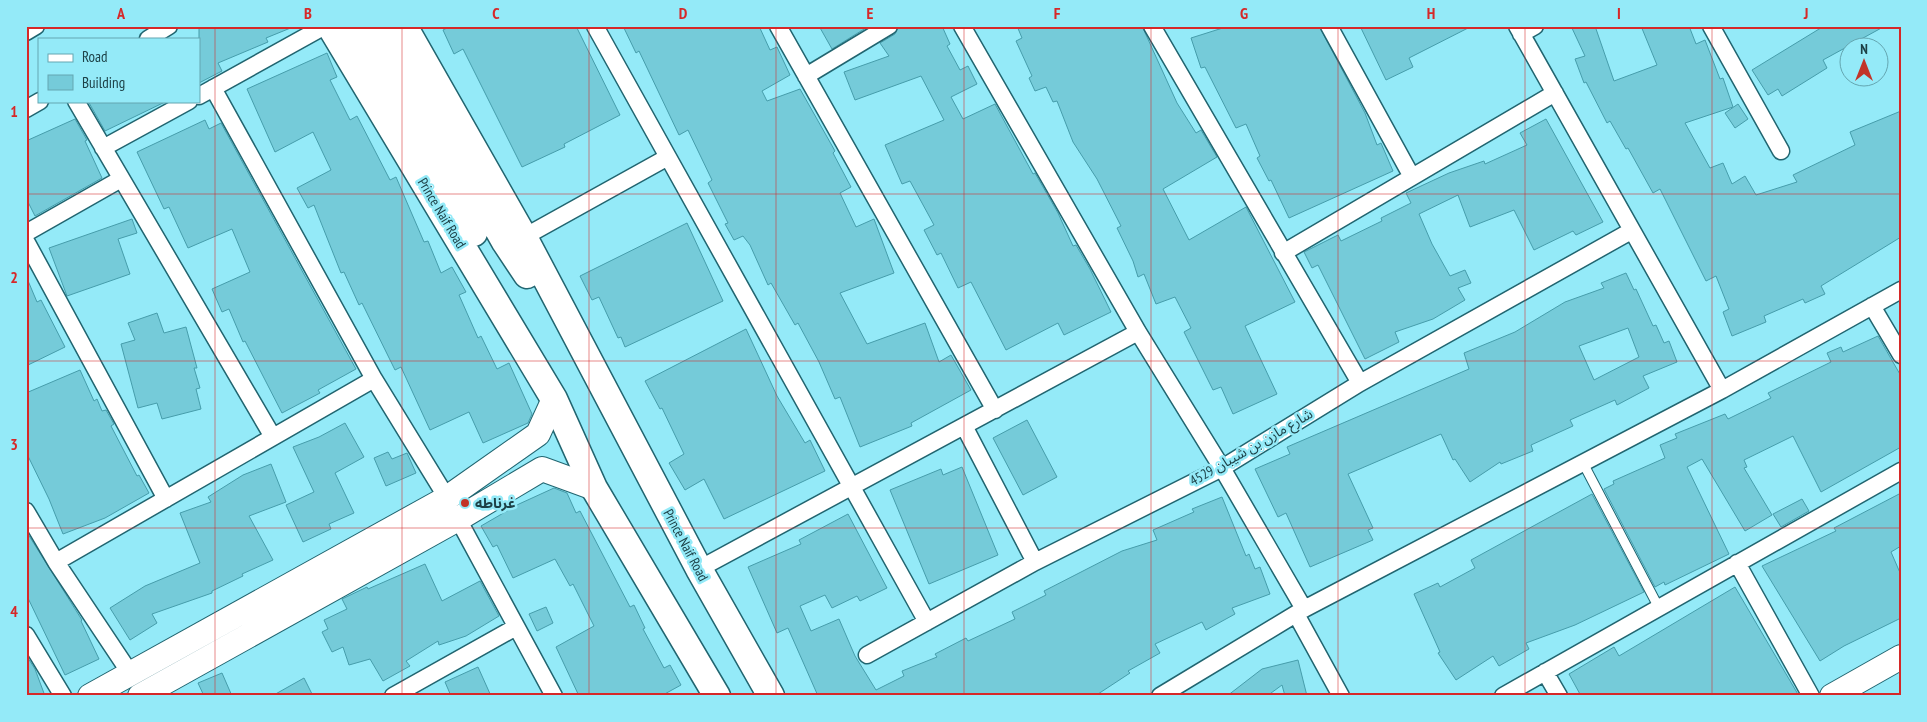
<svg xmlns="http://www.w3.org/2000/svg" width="1927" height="722" viewBox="0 0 1927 722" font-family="'PT Sans Narrow','Noto Sans Arabic',sans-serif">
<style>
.building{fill:#75cbd9;stroke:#469dab;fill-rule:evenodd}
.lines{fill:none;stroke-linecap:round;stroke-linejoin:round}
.lane-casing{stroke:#216570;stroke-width:11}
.street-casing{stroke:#216570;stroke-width:19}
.secondary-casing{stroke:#216570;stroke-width:26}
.primary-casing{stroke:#216570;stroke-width:29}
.lane{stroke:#fff;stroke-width:9}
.street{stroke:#fff;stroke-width:16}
.secondary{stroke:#fff;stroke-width:24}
.primary{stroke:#fff;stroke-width:26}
.grid{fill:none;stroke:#d62828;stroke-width:1;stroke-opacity:0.55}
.poi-dot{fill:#c23428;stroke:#94eaf8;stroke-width:2}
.labels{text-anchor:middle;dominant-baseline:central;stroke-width:5;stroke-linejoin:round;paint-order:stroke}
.street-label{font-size:14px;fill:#1d4147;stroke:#94eaf8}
.poi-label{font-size:14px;font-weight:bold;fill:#1d4147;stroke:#94eaf8;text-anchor:start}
.neatline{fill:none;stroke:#d62828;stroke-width:2}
.grid-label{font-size:16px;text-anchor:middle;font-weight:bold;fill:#d62828}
</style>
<rect width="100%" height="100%" fill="#94eaf8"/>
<path class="building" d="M199,26H293V27L266,38L268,42L218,63L222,71L199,83Z
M451,26H576L620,115L564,144L565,147L522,167L463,49L454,54L443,30Z
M623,26H759L770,50L777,47L790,75L762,91L767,101L800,89L835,151L833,153L851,187L840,193L856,227L874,219L894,273L840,293L867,344L925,323L939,362L951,355L971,390L911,423L912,426L860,447L840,397L835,399L819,362L798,323L795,325L771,283L768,285L750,245L743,236L734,240L725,224L728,223L708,183L712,180L688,130L679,135L639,51L636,53Z
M819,26H869L832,49Z
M899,26H942L950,44L947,46L960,70L968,66L977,84L951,97L963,119L995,104L1033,174L1035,173L1058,213L1073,246L1076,245L1090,269L1111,312L1064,335L1058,323L1006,350L971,282L958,288L941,253L937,255L924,230L934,225L910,181L902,184L885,145L944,120L921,76L855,100L844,72L889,56L880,43L895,34Z
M1017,26H1142L1177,103L1196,133L1201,130L1217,157L1163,189L1189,240L1246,207L1295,302L1245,326L1277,394L1233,414L1221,387L1213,390L1184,332L1191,328L1175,297L1156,304L1144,274L1138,277L1133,261L1117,228L1121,226L1097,179L1073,142L1057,101L1053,102L1046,87L1035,91L1029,78L1032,76L1016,41L1022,38Z
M1229,26H1319L1365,113L1377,145L1381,143L1393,171L1289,218L1271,180L1269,181L1257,158L1260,156L1246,124L1236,128L1205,67L1201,68L1191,38Z
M1360,26H1472L1409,58L1413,67L1386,80Z
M1571,26H1595L1614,81L1657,65L1641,26H1689L1696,44L1705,40L1720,79L1723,78L1733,107L1685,123L1710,168L1723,163L1732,184L1745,176L1756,195L1797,182L1793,175L1855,145L1850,132L1901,111V237L1821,286L1825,294L1805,303L1803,299L1764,316L1766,322L1732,336L1723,312L1729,309L1716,276L1706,281L1660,189L1653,193L1628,148L1626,149L1610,121L1607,123L1586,82L1584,83L1575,59L1585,56Z
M1824,26H1885L1823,60L1827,68L1782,96L1778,89L1768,95L1752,70Z
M327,53L337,77L330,80L350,120L357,116L390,180L396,177L424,242L428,241L441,273L452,267L466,292L459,295L478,338L481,336L497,369L509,363L532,414L528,423L483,443L469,412L430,430L401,367L395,370L362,303L359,305L344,272L341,273L314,205L308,208L297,188L331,170L313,132L275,152L247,89Z
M88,101H167L105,131Z
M1738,104L1748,119L1735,128L1725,113Z
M75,119L87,140L85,141L102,178L35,216L26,198V141Z
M1546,119L1603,222L1576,235L1573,231L1534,250L1514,210L1470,227L1458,195L1419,214L1432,244L1450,276L1465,270L1471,283L1458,288L1465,300L1433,319L1395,332L1399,342L1365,359L1318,265L1312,268L1304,252L1338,235L1341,241L1382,221L1381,218L1411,203L1406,193L1449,173L1484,161L1485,164L1527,145L1520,133Z
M205,120L209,129L221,123L356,369L318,390L320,393L282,413L245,341L243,342L229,309L222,312L212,289L250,272L232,229L188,248L169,207L164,209L137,152Z
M132,219L137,233L118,239L130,274L67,296L49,248Z
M687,223L723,301L625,347L621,337L618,338L599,297L592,300L580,276Z
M1626,273L1634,290L1636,289L1653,326L1656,325L1664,343L1669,341L1677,362L1643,376L1649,388L1617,405L1615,400L1570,420L1573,426L1531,445L1533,451L1501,464L1500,462L1470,482L1455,459L1453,460L1441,434L1348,474L1373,528L1368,530L1373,540L1310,567L1286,513L1278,517L1255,469L1290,454L1287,447L1469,369L1464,353L1515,332L1565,302L1604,288L1601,283ZM1628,328L1639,357L1594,380L1579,346Z
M26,276L37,302L41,300L65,347L26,366Z
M157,313L164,333L186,327L197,368H194L200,388L196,389L201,409L162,419L157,403L138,408L121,344L135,340L128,323Z
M746,329L777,396L805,443L810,440L825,471L724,519L704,479L685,490L669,463L684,454L662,408L660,409L645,381Z
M1878,336L1901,376V447L1821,492L1793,436L1744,460L1747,467L1744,468L1772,515L1745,531L1702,459L1687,467L1729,554L1665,585L1664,582L1655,587L1604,489L1614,484L1613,481L1665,458L1660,445L1677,438L1675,434L1725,414L1728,419L1771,398L1768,393L1831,362L1827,353L1841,347L1843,352Z
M80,370L94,401L97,399L102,411L106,410L114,424L111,426L137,476L139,475L149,493L105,518L63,534L49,499L26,452V393Z
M1027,420L1057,477L1023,495L993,438Z
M345,423L364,457L335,473L354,513L329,524L331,529L303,542L286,505L314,492L293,447L319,437Z
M388,452L392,459L407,453L416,473L386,486L374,458Z
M271,464L286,502L249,516L273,560L242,574L243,576L212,591V593L152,614L157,623L130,640L110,608L145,586L200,563L180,513L211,502L208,497L243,475Z
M962,467L998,555L929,584L890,490L941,469L943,475Z
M554,488L567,493L576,513L580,511L630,607L634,605L645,628L643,629L664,668L670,665L681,685L661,696H579L556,647L594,626L573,584L570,586L555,559L513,578L497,545L493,547L481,526L519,504Z
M1901,493V546L1891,552L1901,575V618L1844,646L1820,661L1762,566L1836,531L1834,528Z
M1592,494L1644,592L1575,625L1526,643L1529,649L1499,666L1493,656L1456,680L1438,653L1440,652L1414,594L1438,583L1440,587L1475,568L1471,560Z
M1222,497L1246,556L1249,554L1255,569L1260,567L1270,594L1232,608L1235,614L1206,630L1202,622L1155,644L1160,653L1128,671L1130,673L1095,696H818L788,628L777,633L748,567L801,544L799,540L848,514L887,588L860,601L857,596L832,608L825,595L800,606L811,631L839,619L855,656L876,690L904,676L902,671L937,657L935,654L966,638L968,641L1015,619L1012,612L1046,595L1044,591L1122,551L1157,540L1153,530L1194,512L1192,509Z
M1802,499L1809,511L1781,527L1773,514Z
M26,531L82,620L81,621L99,659L65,675L26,594Z
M425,564L442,601L480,581L499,616L466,636L439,645L438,641L406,661L410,666L383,681L370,659L349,665L343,647L332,652L322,632L328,629L324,620L347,609L342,599L367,587L368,589Z
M1735,587L1799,696H1581L1569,674L1614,647L1619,656Z
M546,607L553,623L537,631L529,614Z
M26,655L35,669L45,696H26Z
M1298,660L1307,696H1285L1282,685L1267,696H1227L1262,669Z
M478,667L491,696H451L445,682Z
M222,673L232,696H204L198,683Z
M304,678L313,696H272Z"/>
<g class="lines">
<defs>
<path id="lane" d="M1583,463L1659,608"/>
<path id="street" d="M595,26L927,622
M778,26L995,410
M962,26L1138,332L1222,468L1304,609
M1152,26L1360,383
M1329,26L1412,177
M1517,26L1722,390
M1711,26L1781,151
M26,32L36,26
M1521,34L1535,26
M148,39L169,26
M806,76L889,26
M213,88L374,379L447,498
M199,96L325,26
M76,101L273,437
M26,109L40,101
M103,148L189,101
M26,233L121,179
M524,237L668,157
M26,241L166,499
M1283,253L1555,93
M1872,306L1901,355
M964,426L1035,562
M26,511L56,562L130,673
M458,519L554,696
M56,562L374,379
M1737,563L1811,696
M699,569L1138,332
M1296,614L1341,696
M26,635L63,696
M867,655L1035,562L1222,468L1360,383L1631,231
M1545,672L1559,696
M393,696L516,627
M1160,696L1304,609L1722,390L1901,290
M1503,696L1901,471"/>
<path id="secondary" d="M90,696L447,498L538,434L554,399
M140,696L458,519L542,469L594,488
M1832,696L1901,657"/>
<path id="primary" d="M330,26L554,399L594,488L717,696
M359,26L474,233
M383,26L505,242L527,275
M404,26L524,237L699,569L771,696"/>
</defs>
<use href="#lane" class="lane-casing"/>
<use href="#street" class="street-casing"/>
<use href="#secondary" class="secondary-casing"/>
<use href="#primary" class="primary-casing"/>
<use href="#lane" class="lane"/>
<use href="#street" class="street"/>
<use href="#secondary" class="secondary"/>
<use href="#primary" class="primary"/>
</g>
<path class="grid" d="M215,26V696M402,26V696M589,26V696M776,26V696M964,26V696M1151,26V696M1338,26V696M1525,26V696M1712,26V696M26,194H1901M26,361H1901M26,528H1901"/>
<circle class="poi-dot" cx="465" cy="503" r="5"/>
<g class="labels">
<g class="street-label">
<text transform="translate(442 213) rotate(59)">Prince Naif Road</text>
<text transform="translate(1251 447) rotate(-30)">شارع مازن بن شيبان 4529</text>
<text transform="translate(686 545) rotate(62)">Prince Naif Road</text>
</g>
<g class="poi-label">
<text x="475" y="503">غرناطه</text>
</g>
</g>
<rect width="1927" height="722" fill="none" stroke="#94eaf8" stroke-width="55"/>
<rect x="38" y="38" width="162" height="65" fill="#94eaf8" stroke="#64a6b1"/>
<rect x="48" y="54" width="25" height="8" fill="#ffffff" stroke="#64a6b1"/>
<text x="82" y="62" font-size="15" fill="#1d4147">Road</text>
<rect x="48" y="75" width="25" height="15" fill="#75cbd9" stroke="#64a6b1"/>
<text x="82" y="88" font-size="15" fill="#1d4147">Building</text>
<g transform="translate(1864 62)"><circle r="24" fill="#94eaf8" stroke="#64a6b1"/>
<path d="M0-4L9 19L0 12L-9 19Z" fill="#c23428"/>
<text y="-8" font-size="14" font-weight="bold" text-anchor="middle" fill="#1d4147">N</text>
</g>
<rect x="28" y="28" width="1872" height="666" class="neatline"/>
<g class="grid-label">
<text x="121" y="19">A</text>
<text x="308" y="19">B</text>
<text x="496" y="19">C</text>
<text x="683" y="19">D</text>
<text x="870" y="19">E</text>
<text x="1057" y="19">F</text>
<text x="1244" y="19">G</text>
<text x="1431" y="19">H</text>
<text x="1619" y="19">I</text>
<text x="1806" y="19">J</text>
<text x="14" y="117">1</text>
<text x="14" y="283">2</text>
<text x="14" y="450">3</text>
<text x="14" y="617">4</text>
</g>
</svg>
